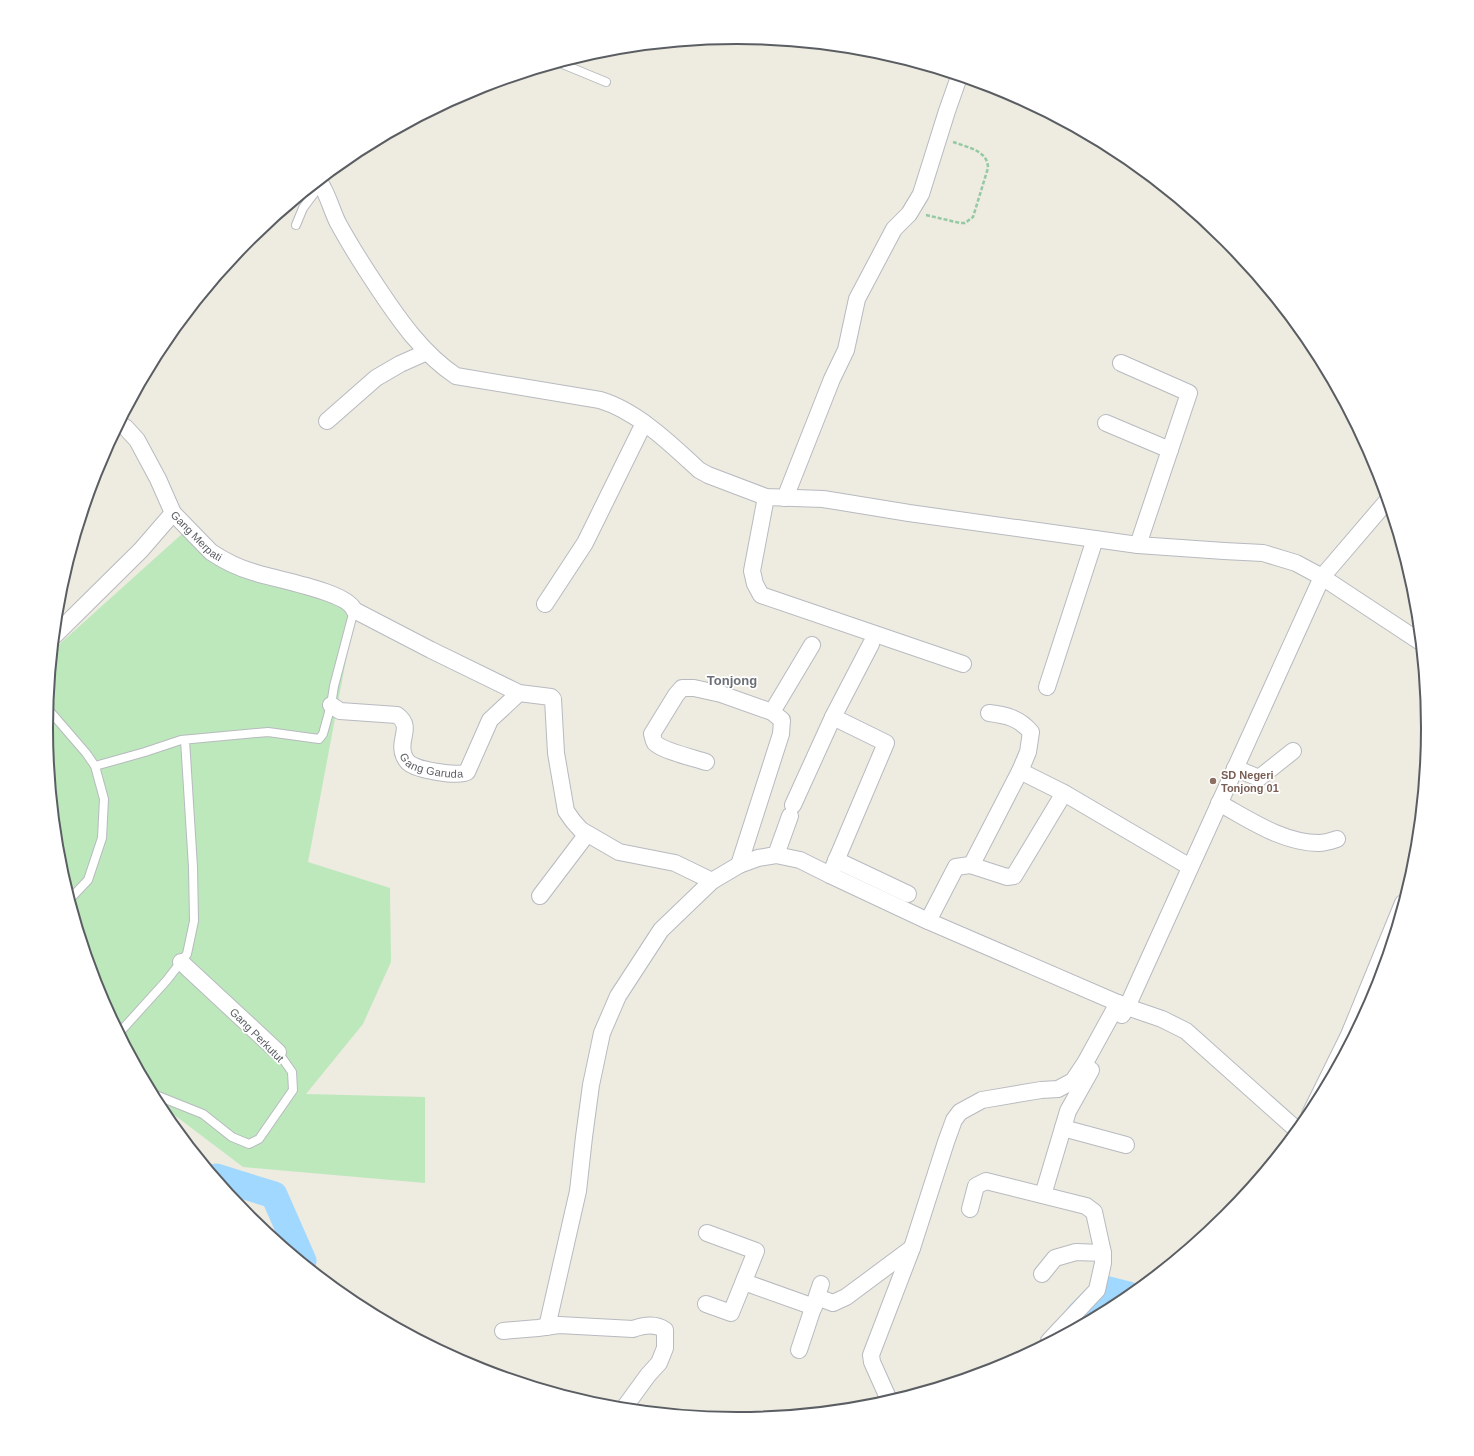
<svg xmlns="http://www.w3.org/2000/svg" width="1474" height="1456" viewBox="0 0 1474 1456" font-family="Arial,sans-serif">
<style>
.green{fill:#bde8bc}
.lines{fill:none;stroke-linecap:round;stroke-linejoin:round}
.river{stroke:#a0d8ff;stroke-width:27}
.service-casing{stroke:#b7babf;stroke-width:10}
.minor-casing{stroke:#b7babf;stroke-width:18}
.path{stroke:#94c9a2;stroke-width:2.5;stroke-dasharray:4 2;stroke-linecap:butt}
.service{stroke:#fff;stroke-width:8}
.minor{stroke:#fff;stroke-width:16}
.education-dot{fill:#8d6e63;stroke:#fff;stroke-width:1.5}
.labels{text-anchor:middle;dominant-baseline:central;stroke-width:3.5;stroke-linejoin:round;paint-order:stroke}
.street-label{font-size:11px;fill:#5a5e63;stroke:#fff}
.education-label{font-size:11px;font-weight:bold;fill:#785e54;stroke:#fff;text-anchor:start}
.quarter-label{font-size:13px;font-weight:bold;fill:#6b7076;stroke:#fff}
.rim{fill:none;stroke:#5a5e63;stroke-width:2}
</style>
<rect width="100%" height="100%" fill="#eeebe1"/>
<path class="green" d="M183,533L284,586L355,612L308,862L390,888L391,962L363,1024L306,1094L425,1097V1183L243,1167L169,1111H162L99,992L59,863L46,728L54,649Z"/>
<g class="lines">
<path class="river" d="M216,1177L274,1195L303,1261
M1079,1315L1105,1289L1129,1295"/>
<defs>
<path id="service" d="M560,63L606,82
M296,225L303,208L321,184
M48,709L86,753L95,766L104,799L102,838L88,880L70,899
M95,766L145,752L181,740L268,732L319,739L323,734L331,705L334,686L354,610
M120,1032L167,980L187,954L194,921L193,867L185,740
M153,1094L203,1114L232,1137L249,1144L259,1139L293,1090L292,1072L278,1052"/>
<g id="minor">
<path d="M319,181C328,194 331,209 338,223C350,245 364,267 378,288C400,321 423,354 456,376L600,400C637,411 671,444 699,470L708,475L766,497L823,499L909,513L1138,545L1224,551L1263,553L1296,563L1322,577L1419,641"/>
<path d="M1121,363L1189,393L1138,545"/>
<path d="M327,421L376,378L400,364L427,352"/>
<path d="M1106,423L1170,450"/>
<path id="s1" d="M120,424L126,428L137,440L158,479L173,513L211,552C223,560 239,568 253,572C272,579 347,591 354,610L431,650L519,693L551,697L553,699L556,753L566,811L573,821L581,830L619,852L675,863L712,881"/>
<path d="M766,497L752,571L755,584L761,595L963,664"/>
<path d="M785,498L832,379L846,350L857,299L894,229L909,214L921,194L947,111L959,77"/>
<path d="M545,604L585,543L644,423"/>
<path d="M55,635L141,550L173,513"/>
<path d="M1047,687L1095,539"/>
<path id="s2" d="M331,705L340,711L397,715C414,727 397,740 404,756C405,758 407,762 409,763C417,770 458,777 467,772L490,720L519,693"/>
<path d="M772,712L812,645"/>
<path d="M706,762C694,758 663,751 655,743C653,740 653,737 652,734L676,695L682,688H694L721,694L772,712L782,720L781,734L739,865"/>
<path d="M1235,768L1259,778L1293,751"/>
<path d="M1020,771L1064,793L1190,867"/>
<path d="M1219,803C1250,820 1283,843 1319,843C1325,843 1331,841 1337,839"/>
<path d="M793,805L833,717L871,644"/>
<path d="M776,855L790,816"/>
<path d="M836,860L908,894"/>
<path d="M970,865L1007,877L1014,876L1064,793"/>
<path d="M830,875L886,743L833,717"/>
<path d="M540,896L587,834"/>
<path d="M928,921L956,867L970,865L973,862L1020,771L1028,752L1031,732C1019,718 1006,715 989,713"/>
<path d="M181,962L278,1052"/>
<path d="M1122,1015L1127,1007L1162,1019L1186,1031L1297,1130"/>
<path d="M1310,1114L1349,1035L1403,903"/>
<path d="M1063,1128L1126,1145"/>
<path d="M1043,1195L1068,1111L1091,1070"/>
<path d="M970,1209L976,1186L986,1181L1086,1206L1094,1212L1103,1253V1263L1097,1290L1049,1341"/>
<path d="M1042,1274L1055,1258L1076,1252L1103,1253"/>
<path d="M744,1282L814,1307"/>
<path d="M817,1297L833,1303L846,1297L912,1248"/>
<path d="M706,1304L731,1313L756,1251L707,1233"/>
<path d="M547,1327L578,1191L584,1137L591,1085L602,1033L618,996L661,930L712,881L739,865L758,858L776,855L800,860L830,875L928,921L1127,1007L1322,577L1387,501"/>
<path d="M503,1331L538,1328L559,1325L633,1329C644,1325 655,1323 665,1330V1348L659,1363L648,1375L624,1408"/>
<path d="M799,1350L821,1284"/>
<path d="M889,1400L872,1362L871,1355L912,1248L946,1142L954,1120L960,1112L982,1100L1041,1090L1058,1089L1073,1081L1085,1063L1118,1003"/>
</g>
</defs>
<use href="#service" class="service-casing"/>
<use href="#minor" class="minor-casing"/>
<path class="path" d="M926,215L960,223H965L973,217L988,168C988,150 966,147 953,142"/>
<use href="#service" class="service"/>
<use href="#minor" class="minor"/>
</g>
<circle class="education-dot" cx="1213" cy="781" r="4"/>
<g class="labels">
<g class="street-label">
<text stroke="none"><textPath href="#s1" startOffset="138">Gang Merpati</textPath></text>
<text stroke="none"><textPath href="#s2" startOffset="143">Gang Garuda</textPath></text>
<text transform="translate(257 1035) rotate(45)">Gang Perkutut</text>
</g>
<g class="education-label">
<text x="1221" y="775">SD Negeri<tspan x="1221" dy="13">Tonjong 01</tspan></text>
</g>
<g class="quarter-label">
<text x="732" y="680">Tonjong</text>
</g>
</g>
<path d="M0 0H1474V1456H0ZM53 728a684 684 0 1 1 1368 0a684 684 0 1 1-1368 0Z" fill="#fff" fill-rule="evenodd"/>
<path class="rim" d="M53 728a684 684 0 1 1 1368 0a684 684 0 1 1-1368 0Z"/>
</svg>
